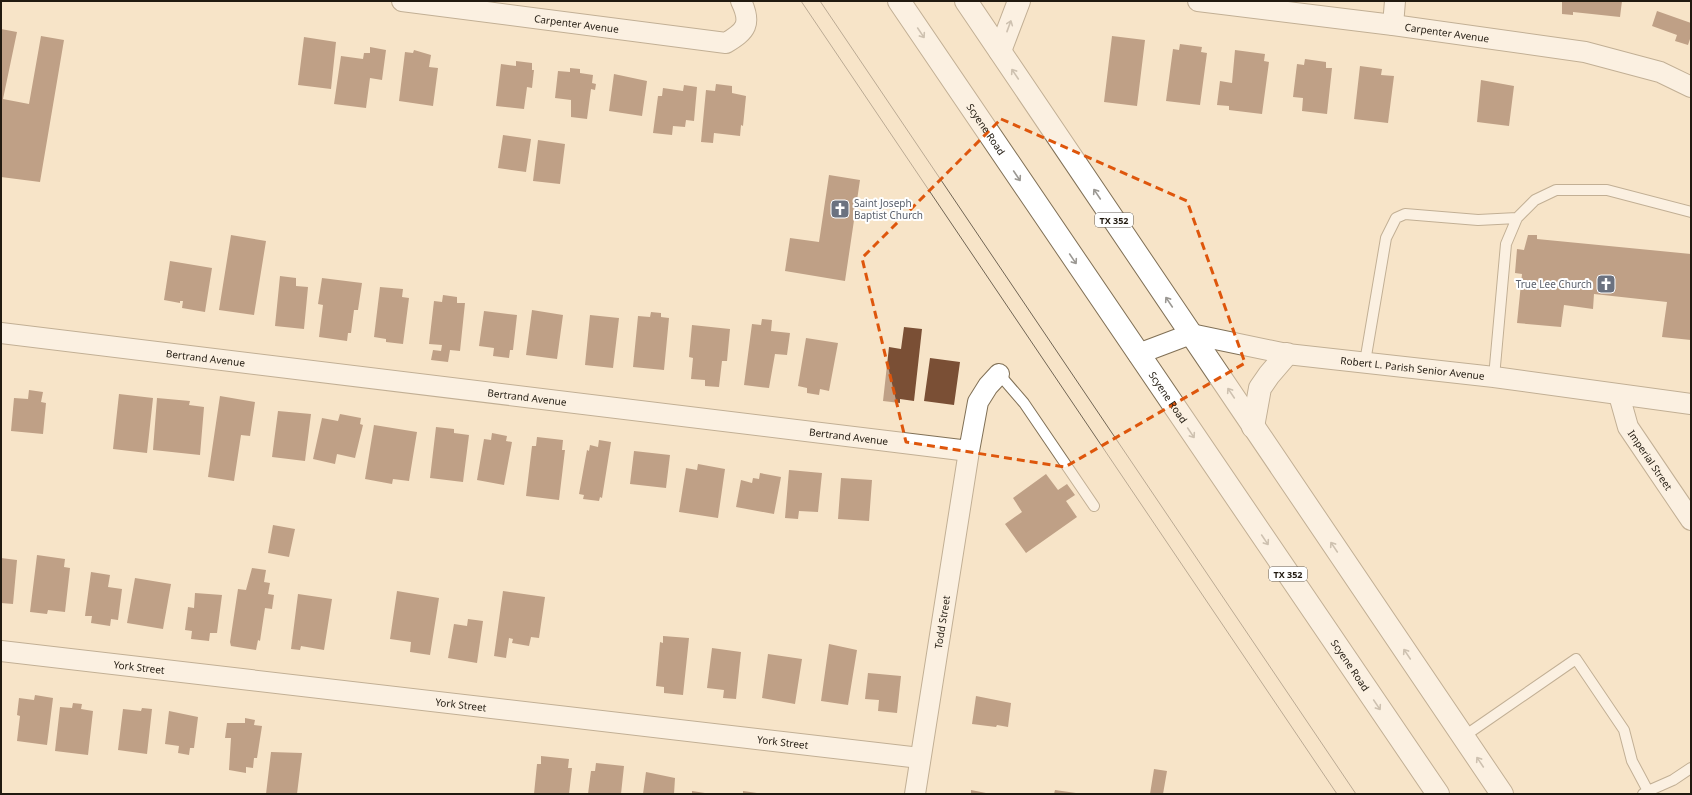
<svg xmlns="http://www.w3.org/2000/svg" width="1692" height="795" viewBox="0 0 1692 795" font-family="'Noto Sans',sans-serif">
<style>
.building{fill:#7a4f35}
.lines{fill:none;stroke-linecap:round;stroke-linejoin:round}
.service-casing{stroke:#807056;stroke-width:12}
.minor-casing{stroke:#807056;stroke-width:22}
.primary-casing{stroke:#807056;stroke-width:24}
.service{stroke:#fff;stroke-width:10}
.minor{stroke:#fff;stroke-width:20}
.primary{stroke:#fff;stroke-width:22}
.tram{stroke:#716554;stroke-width:1}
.oneway{stroke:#9b9893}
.marked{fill:none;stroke:#de560c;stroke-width:3;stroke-dasharray:8 5;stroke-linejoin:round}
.labels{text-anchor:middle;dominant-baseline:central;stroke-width:4;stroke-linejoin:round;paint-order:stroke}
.shield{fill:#fff;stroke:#645f58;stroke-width:1}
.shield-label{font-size:9px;font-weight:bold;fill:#211a10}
.street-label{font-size:10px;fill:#211a10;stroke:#fff}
.worship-label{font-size:10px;fill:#5b616d;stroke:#fff;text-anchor:start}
</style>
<rect width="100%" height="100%" fill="#f7e4c8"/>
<path class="building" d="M1562,1H1622L1620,17L1573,12V15L1562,14Z
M1657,11L1691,23V39H1690L1688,45L1675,41L1677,35L1652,26Z
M1,29L17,32L3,99L29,104L41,36L64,40L40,182L1,177Z
M1112,36L1145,40L1137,106L1104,102Z
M304,37L336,42L331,89L298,85Z
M1180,44L1202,47L1201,52L1207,53L1200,105L1166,101L1173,49L1179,50Z
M370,47L386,50L382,80L370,78L366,108L334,104L341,56L363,59L364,53H370Z
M414,50L431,55L429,67L438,68L433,106L399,101L405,52L413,53Z
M1235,50L1265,54L1264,61L1269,62L1262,114L1229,110V106L1217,105L1220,81L1232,83Z
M1305,59L1326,62V68H1332L1327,114L1302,111L1303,98L1293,97L1297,64L1304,65Z
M516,61L532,63V70H534L532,88L527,87L524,109L496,106L501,64L516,66Z
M1360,66L1382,69L1381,75L1394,76L1388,123L1354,119Z
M570,68L580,69V73L593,75L592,83L596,84L595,90L591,89L587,119L571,117V100L555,98L558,71L570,72Z
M614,74L647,81L642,116L609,111Z
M1481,80L1514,86L1509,126L1477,122Z
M716,84L732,86V93L746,96L743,126L741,125L740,136L714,133L713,143L701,142L706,90L715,91Z
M684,85L697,87L694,121L686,120L685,127L673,126L672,135L653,133L658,96H662L663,88L683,91Z
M503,135L531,139L526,172L498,168Z
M538,140L565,144L560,184L533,181Z
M829,175L860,180L845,281L785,271L790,238L819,242Z
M231,235L266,241L254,315L219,310Z
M1528,235H1537V239L1691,254V340L1662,337L1667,302L1594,294L1593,309L1564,305L1561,327L1517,323L1522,274L1515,273L1517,249L1524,250Z
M170,261L212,268L205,312L182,308L183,301H180V303L164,300Z
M280,276L296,278V286L308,287L304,329L275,326Z
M322,278L362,283L358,310H354L351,333H348L347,341L319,337L323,305L318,304Z
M380,287L403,289L402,297L409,298L403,344L386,342V339L374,337Z
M443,295L457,297V303H465L460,351L450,350L448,362L431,360L433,350L441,351L442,345L429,344L434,301L442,302Z
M532,310L563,315L557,359L526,355Z
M484,311L517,315L513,350H510L509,358L493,356L494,348L479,346Z
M651,312L661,313V317L669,318L664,370L633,367L638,316L650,317Z
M590,315L619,318L613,368L585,365Z
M762,319L772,320L771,331L790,333L787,355L775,354L769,388L744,385L752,324L761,325Z
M692,325L730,329L727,361H722L719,387L705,386V380L691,379L693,358L689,357Z
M904,327L922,329L914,401L900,399V403L883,401L889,347L901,349Z
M806,338L838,343L829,391L820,389L819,395L807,393V388L798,386Z
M930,358L960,362L954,405L924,401Z
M29,390L43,392L41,402L46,403L43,434L11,431L14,398L28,399Z
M119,394L153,398L147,453L113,449Z
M220,396L255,402L250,436L241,435L234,481L208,477Z
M157,398L190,401L189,405L204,407L200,455L153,450Z
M278,411L311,414L305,461L272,457Z
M340,414L361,418L360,424L363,425L355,458L337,454L335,464L313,459L322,418L338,421Z
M374,425L417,432L409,481L393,479L392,484L365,479Z
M436,427L454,429V433L469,435L463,482L430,478Z
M492,433L507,436L506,441L512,442L504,485L477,480L484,439L491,440Z
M537,437L563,440L562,450H565L559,500L526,496L532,446H536Z
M599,440L611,442L602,498L600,497L599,501L583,499L584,495L579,494L587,450L589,451L590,445L598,447Z
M634,451L670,455L666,488L630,484Z
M698,464L725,469L718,518L679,512L686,468L697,470Z
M789,470L822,473L818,512L799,511L798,519L785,518Z
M760,473L781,477L774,514L736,507L741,480L752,483L753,478L759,479Z
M1046,474L1058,490L1067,484L1075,495L1066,501L1077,517L1026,553L1005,524L1022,512L1013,498Z
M841,478L872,480L869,521L838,519Z
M273,525L295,529L289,557L268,553Z
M37,555L65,559L64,567L70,568L65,612L48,610L47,614L30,612Z
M1,558L17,560L13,604L1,603Z
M252,568L266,570L264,582L270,583L268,594L274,595L272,609L265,608L260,641L258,640L256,650L231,646L230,642L238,589L246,590Z
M91,572L110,575L108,587L122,589L118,620L111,619L110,626L91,623L92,616H85Z
M135,578L171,584L163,629L127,623Z
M397,591L439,598L430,655L410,652L411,642L390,639Z
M503,591L545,597L539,638L531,637L529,646L512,643L513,639L509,638L506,658L494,656Z
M195,593L222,595L217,633H210L209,641L191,639L192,631L185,630L188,607L194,608Z
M298,594L332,599L324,650L301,646L300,650L291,649Z
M468,619L483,621L477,663L448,658L454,624L467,626Z
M663,636L689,638L683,695L664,693V687L656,686L660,642L663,643Z
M829,644L857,650L848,705L821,701Z
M712,648L741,652L736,699L723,698L724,690L707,688Z
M768,654L802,659L795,704L762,698Z
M868,673L901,676L897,713L878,711L879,700L865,699Z
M35,695L53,698L47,745L17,741L20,716L17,715L19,698L34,700Z
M976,696L1011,703L1008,727L997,725L996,727L972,724Z
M73,703L82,704L81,709L93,711L88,755L55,751L60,707L72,708Z
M142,708L152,709L147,754L118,750L123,709L141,711Z
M169,711L198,717L194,748H190L189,755L178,753L179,746L165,744Z
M245,718L255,720L254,725L262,726L257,758H254L253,768L246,767V773L229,770L231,738H225L227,723H245Z
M271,752L302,753L297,794H266Z
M541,756L569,759L568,768H572L569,794H534L537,764H541Z
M596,763L624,766L621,794H588L591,771H595Z
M1154,769L1167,771L1163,794H1150Z
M646,772L675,778L674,794H643Z
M971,790L986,793V794H971Z
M1055,790L1076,793V794H1054Z
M692,791L705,793V794H692Z
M743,791L757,793V794H743Z"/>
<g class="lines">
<defs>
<path id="service" d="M1365,362L1386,238L1396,218L1405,214L1478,220L1517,218
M999,374L1024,403L1094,506
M1494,377L1506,244L1517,218L1535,200L1556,190H1607L1691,212
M1463,737L1576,659L1624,730L1632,761L1648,791L1643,794
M1650,794L1648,791L1673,780L1691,768"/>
<g id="minor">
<path id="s1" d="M402,1L726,43C746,31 752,24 741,1"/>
<path id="s2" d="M1198,1L1393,25L1585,52L1660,72L1691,87"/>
<path d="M1393,25L1395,1"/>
<path id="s3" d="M1,333L969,451L978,402L988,386L999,374"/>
<path id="s4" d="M1138,354L1191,334L1287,354L1494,377L1691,404"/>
<path id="s5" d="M1619,395L1628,427L1691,520"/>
<path id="s6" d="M1,651L920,758"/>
<path id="s7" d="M915,794L969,451"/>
</g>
<g id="primary">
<path id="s8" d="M899,1L1438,794"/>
<path d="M966,1L1502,794"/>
<path d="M1000,51L1019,1"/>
<path d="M1253,427L1260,388L1269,375L1287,354"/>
</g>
</defs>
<use href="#service" class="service-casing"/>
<use href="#minor" class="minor-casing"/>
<use href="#primary" class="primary-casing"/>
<use href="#service" class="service"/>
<use href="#minor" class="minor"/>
<use href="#primary" class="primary"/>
<path class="tram" d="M801,1L1337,794
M820,1L1356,794"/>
</g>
<defs><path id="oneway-shaft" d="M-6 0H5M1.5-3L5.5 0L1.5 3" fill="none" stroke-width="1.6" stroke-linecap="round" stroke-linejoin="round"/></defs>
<g class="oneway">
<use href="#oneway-shaft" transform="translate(1009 26) rotate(-70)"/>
<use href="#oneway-shaft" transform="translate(921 33) rotate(56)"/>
<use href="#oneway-shaft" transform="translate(1015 74) rotate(-124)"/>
<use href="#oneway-shaft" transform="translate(1017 176) rotate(56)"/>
<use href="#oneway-shaft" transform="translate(1097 194) rotate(-124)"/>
<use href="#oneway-shaft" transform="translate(1073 259) rotate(56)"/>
<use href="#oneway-shaft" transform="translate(1169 302) rotate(-124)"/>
<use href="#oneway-shaft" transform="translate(1231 393) rotate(-124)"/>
<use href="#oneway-shaft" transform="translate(1191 433) rotate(56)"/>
<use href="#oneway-shaft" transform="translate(1265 540) rotate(56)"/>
<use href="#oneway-shaft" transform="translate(1334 547) rotate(-124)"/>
<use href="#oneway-shaft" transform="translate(1407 654) rotate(-124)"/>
<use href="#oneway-shaft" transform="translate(1377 705) rotate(56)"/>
<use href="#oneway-shaft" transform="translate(1480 762) rotate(-124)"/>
</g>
<path d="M0 0H1692V795H0ZM1001,119L1187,201L1245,363L1065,467L906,442L862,258Z" fill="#f7e4c8" fill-opacity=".55" fill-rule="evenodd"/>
<path class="marked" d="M1001,119L1187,201L1245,363L1065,467L906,442L862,258Z"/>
<defs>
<symbol id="church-square" viewBox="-11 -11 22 22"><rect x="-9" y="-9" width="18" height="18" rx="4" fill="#6b7280" stroke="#fff"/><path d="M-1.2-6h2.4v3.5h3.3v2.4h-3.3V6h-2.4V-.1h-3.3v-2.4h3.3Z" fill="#fff"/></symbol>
</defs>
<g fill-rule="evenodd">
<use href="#church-square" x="829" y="198" width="22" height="22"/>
<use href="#church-square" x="1595" y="273" width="22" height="22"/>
</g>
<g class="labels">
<g class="shield">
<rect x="1095" y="213" width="38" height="14" rx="3"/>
<rect x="1269" y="567" width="38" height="14" rx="3"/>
</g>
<g class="shield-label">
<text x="1114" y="220">TX 352</text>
<text x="1288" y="574">TX 352</text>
</g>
<g class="street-label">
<text stroke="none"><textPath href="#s1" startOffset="176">Carpenter Avenue</textPath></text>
<text stroke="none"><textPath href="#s2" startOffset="251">Carpenter Avenue</textPath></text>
<text stroke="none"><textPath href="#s8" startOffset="155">Scyene Road</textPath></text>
<text stroke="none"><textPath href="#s3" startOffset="206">Bertrand Avenue</textPath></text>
<text stroke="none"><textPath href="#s4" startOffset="281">Robert L. Parish Senior Avenue</textPath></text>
<text stroke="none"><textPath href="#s3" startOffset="530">Bertrand Avenue</textPath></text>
<text stroke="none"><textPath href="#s8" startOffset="479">Scyene Road</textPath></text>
<text stroke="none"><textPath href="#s3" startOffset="854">Bertrand Avenue</textPath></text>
<text stroke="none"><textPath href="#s5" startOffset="73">Imperial Street</textPath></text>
<text stroke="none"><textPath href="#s7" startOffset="174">Todd Street</textPath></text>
<text stroke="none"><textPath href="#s8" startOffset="803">Scyene Road</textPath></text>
<text stroke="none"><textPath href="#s6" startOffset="139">York Street</textPath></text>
<text stroke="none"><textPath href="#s6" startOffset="463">York Street</textPath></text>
<text stroke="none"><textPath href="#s6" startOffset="787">York Street</textPath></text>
</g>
<g class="worship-label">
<text x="854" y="203">Saint Joseph<tspan x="854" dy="12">Baptist Church</tspan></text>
<text x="1592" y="284" text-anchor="end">True Lee Church</text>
</g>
</g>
<rect width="1692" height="795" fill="none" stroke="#211a10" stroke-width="4"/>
</svg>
